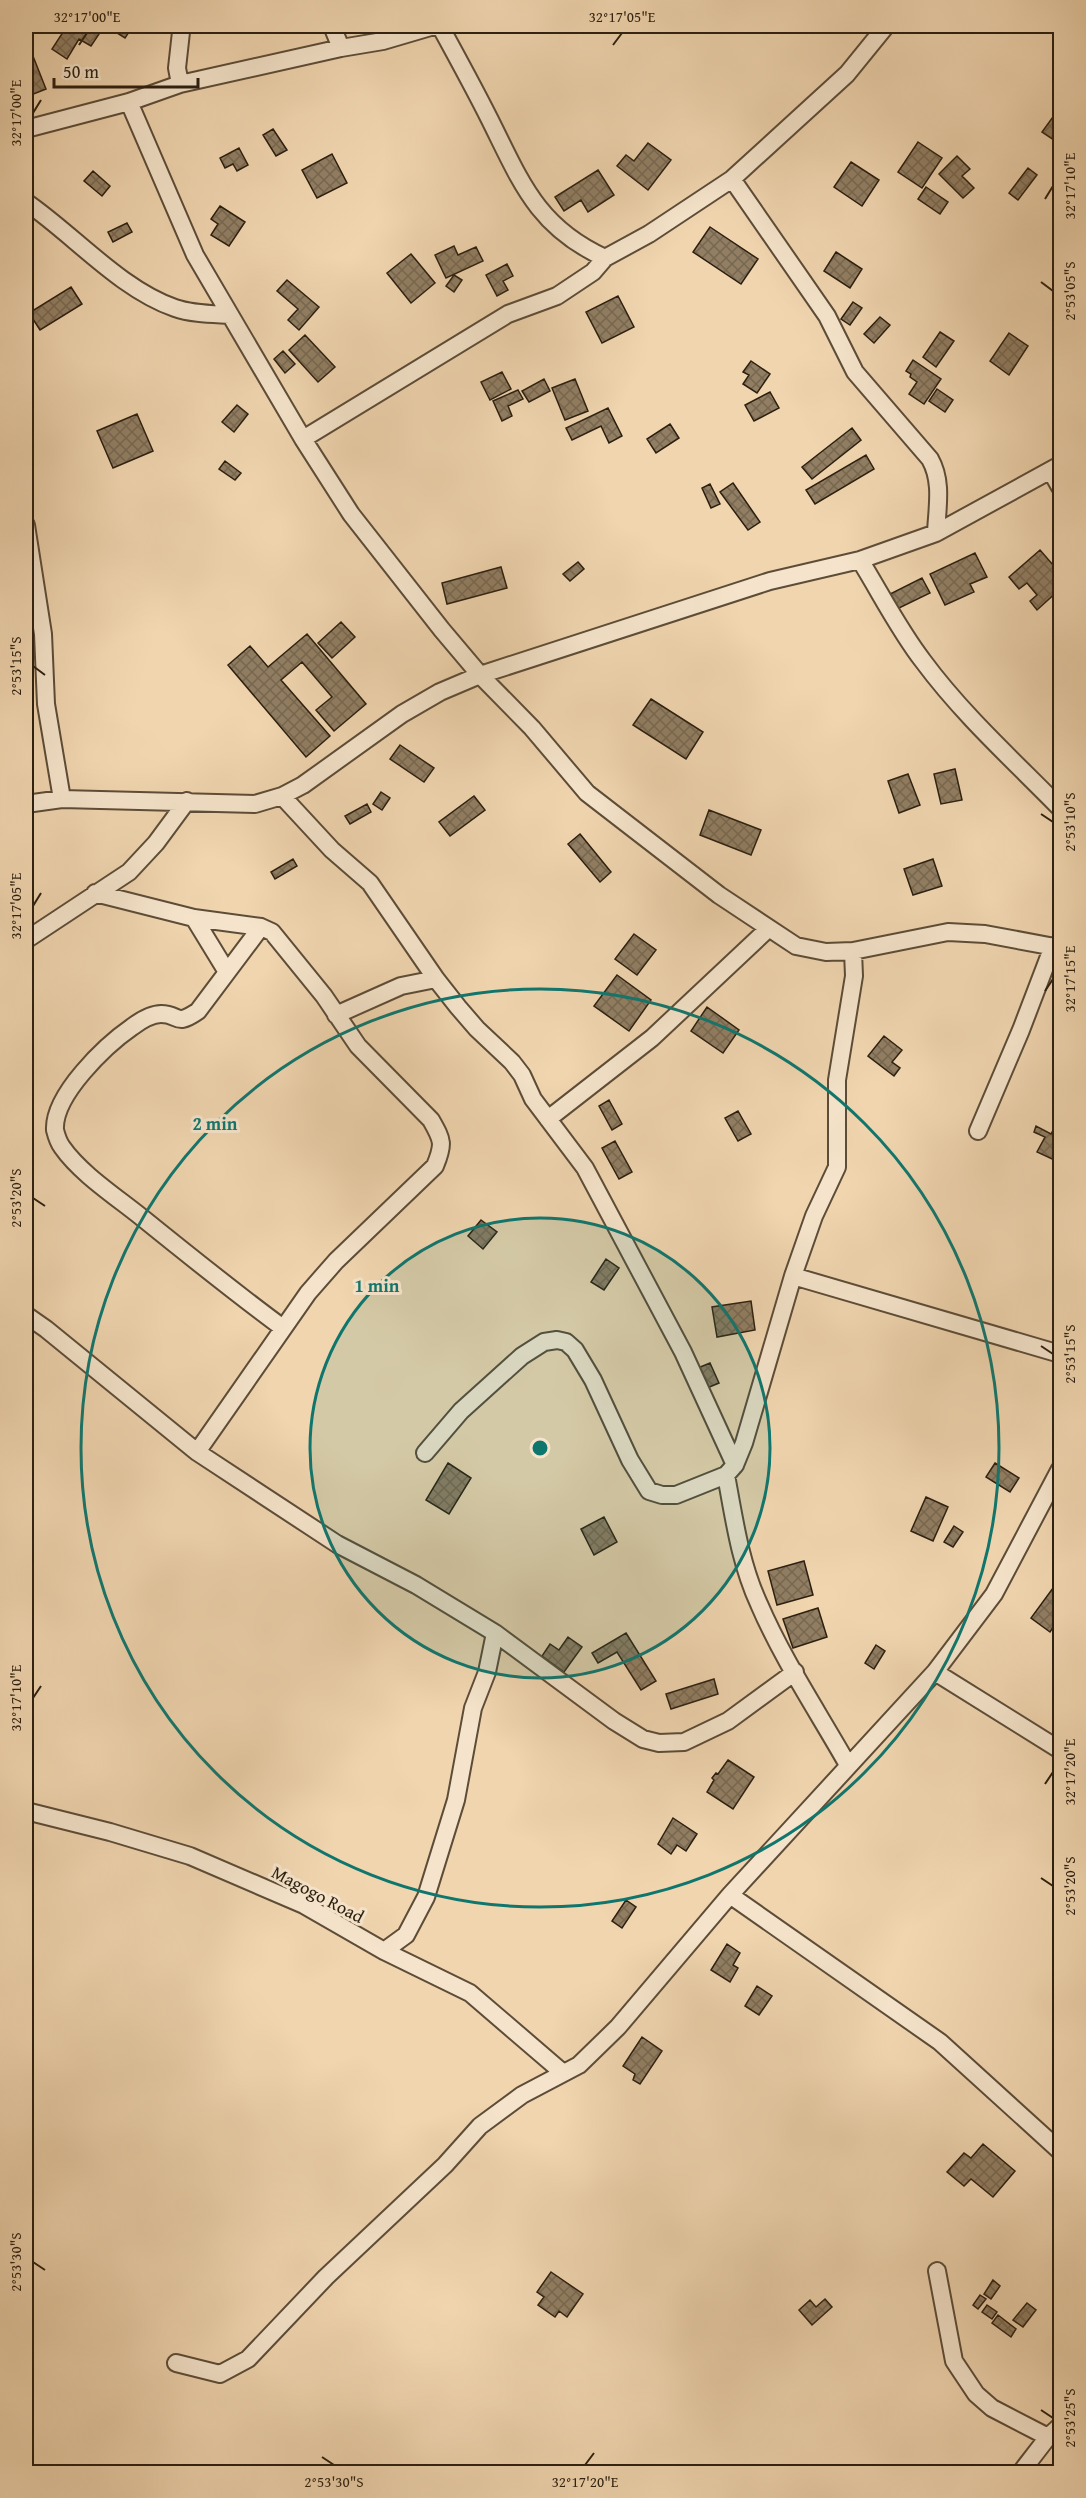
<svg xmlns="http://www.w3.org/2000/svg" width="1086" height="2498" viewBox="0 0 1086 2498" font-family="'Gentium Book Plus',serif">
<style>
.building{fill:url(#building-cross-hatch);stroke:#2b1f10;stroke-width:1.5}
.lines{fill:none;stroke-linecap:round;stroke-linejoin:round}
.street-casing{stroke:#5c4c38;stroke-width:20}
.street{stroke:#f5e4cb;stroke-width:16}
.ticks{fill:none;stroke:#2b1f10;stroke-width:2}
.ring{fill:none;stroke:#0f766e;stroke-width:3}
.labels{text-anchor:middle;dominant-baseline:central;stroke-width:6;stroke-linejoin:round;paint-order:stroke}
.street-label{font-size:18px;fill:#2b1f10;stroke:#f5e4cb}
.centre{fill:#0f766e;stroke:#f5e4cb;stroke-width:3}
.ring-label{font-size:18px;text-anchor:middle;font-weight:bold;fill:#0f766e;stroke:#f5e4cb;stroke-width:6;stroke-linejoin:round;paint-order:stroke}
.neatline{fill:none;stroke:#2b1f10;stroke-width:2}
.ticks-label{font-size:15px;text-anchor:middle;fill:#2b1f10}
</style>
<defs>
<pattern id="building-cross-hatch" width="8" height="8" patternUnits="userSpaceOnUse" patternTransform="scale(1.5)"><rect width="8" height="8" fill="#917e63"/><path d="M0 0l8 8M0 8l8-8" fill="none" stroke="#776750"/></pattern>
</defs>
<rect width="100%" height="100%" fill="#f0d5af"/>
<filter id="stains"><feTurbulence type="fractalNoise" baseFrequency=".00333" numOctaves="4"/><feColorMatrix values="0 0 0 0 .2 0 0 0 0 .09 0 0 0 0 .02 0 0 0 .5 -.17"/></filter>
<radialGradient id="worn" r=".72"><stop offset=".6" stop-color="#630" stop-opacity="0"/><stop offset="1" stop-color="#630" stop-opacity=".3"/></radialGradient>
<path class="building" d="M67,26H85L99,34L91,46L79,39L67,59L52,49Z
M106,26H133L125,38Z
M29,46L46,89L26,97V48Z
M1060,91V108L1053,103Z
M1058,110L1060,111V144L1042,132Z
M273,129L287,150L276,156L263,135Z
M918,142L942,158L922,188L898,172Z
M648,143L671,160L648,190L617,166L626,155L634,161Z
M239,148L248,165L237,171L233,164L225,168L220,158Z
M332,154L347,183L317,198L302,170Z
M957,156L970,169L962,176L974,188L963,198L939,174Z
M851,162L879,180L862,206L834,187Z
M1028,168L1037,175L1018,200L1009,193Z
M598,170L614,195L588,212L581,200L564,211L555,197Z
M93,171L110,186L102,196L84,181Z
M926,187L948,202L940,214L918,199Z
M220,206L245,222L229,246L211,235L218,224L211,219Z
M127,223L132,232L113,242L108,232Z
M710,227L758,259L741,284L693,252Z
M454,246L458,255L476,247L483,261L446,278L435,255Z
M836,252L862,269L850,288L824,271Z
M411,254L435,283L411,303L387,273Z
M507,264L513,276L503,281L508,290L497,296L486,275Z
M454,275L462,280L454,292L446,286Z
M287,280L319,307L299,330L288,320L298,309L277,291Z
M71,287L82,304L40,330L29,313Z
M618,296L634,327L602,343L586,312Z
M853,302L862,308L850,325L841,319Z
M880,317L890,325L874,343L864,334Z
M940,332L954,341L936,367L923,357Z
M1009,333L1028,346L1009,375L990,361Z
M305,335L335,367L318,382L289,350Z
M283,351L295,364L285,373L274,359Z
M913,360L941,379L924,404L909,394L917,382L910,377L911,374L906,371Z
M751,361L770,374L757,393L743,384L749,375L743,372Z
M502,372L511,389L490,400L481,382Z
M544,379L550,391L529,402L522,391Z
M575,379L588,411L565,420L552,388Z
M937,389L953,400L945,412L929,401Z
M518,390L523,399L508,406L512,416L502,421L493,401Z
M770,392L779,408L754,421L745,405Z
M237,405L248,414L234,432L222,422Z
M608,408L622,436L609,443L601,426L572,440L566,428Z
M137,414L153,451L113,468L97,431Z
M670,424L679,438L656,453L647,439Z
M852,428L861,440L812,479L802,467Z
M866,455L874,469L815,504L806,490Z
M225,461L241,473L235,480L219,469Z
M733,483L760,522L748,530L720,492Z
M710,484L720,504L711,508L702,488Z
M1040,550L1060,573L1055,580L1060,589L1037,610L1030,601L1037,595L1027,583L1019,589L1009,577Z
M975,553L987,577L970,584L974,592L945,605L930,574Z
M578,562L584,569L570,581L563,574Z
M501,567L507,588L447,604L442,583Z
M922,578L930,593L897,609L890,594Z
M341,622L355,637L332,658L318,643Z
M307,634L366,704L334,731L316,710L332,697L302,662L281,680L330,736L306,757L228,665L250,646L268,667Z
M651,699L703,732L686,759L633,725Z
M400,745L434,768L424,782L390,759Z
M955,769L962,800L941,804L934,774Z
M908,774L920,805L899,813L888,781Z
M381,792L390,798L382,810L373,804Z
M474,796L485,810L450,836L439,822Z
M367,804L371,812L350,824L345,816Z
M709,810L761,830L751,855L700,835Z
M580,834L611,872L600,882L568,844Z
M293,859L297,866L275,879L271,872Z
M933,859L942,886L913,895L904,869Z
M634,934L656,950L637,975L615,959Z
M617,975L651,1000L629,1031L594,1006Z
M707,1007L739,1030L723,1053L691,1031Z
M884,1036L902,1050L892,1062L900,1068L894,1076L868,1056Z
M609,1100L622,1124L612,1130L599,1106Z
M738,1111L751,1134L738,1141L725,1118Z
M1060,1117V1154L1052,1159L1037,1152L1045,1137L1034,1132L1036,1126L1051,1134Z
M615,1141L632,1172L619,1179L602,1148Z
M481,1220L497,1232L483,1249L468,1236Z
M606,1259L619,1268L604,1290L591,1282Z
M751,1301L755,1330L717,1337L712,1307Z
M710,1363L719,1383L707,1388L698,1368Z
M448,1463L471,1478L449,1514L426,1500Z
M995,1463L1019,1478L1010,1492L986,1477Z
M926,1497L948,1507L933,1541L911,1531Z
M604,1517L617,1542L594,1555L581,1529Z
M954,1526L963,1532L953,1547L944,1542Z
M804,1561L813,1595L777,1605L768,1571Z
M1053,1588L1060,1593V1617L1050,1632L1031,1618Z
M818,1608L827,1637L793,1648L783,1619Z
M626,1633L656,1681L641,1690L617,1652L598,1663L592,1653Z
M568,1637L582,1647L564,1672L542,1656L550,1644L559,1650Z
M876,1645L885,1651L874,1669L865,1663Z
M714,1679L718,1694L671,1709L666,1694Z
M728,1760L754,1777L733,1809L707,1792L714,1780L712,1778L716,1773L718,1774Z
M673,1818L697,1834L686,1851L677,1845L671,1854L658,1844Z
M626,1900L636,1907L622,1928L612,1921Z
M727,1944L740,1953L733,1965L738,1968L730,1982L711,1970Z
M757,1986L772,1996L759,2015L745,2006Z
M642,2037L662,2051L640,2084L633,2080L635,2074L623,2066Z
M983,2144L1015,2171L993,2197L971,2179L964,2186L947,2172L964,2153L971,2158Z
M551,2272L583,2294L567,2317L559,2311L555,2317L538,2305L544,2297L537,2292Z
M993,2280L1000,2286L991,2299L984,2294Z
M980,2295L986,2299L978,2309L973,2305Z
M825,2299L832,2307L812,2325L799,2310L810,2300L816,2307Z
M1027,2303L1036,2310L1023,2327L1013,2320Z
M987,2305L997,2312L992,2319L982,2312Z
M998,2315L1016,2329L1011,2337L992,2323Z"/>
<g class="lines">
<defs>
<path id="street" d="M179,26L181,32L177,68L180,84
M332,26L341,48
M440,26C457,57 474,88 490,120C521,182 537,227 605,258L649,234L732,179L847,74L886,26
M129,102L195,255L303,439L351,514L442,630L480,675L532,728L587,793L719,895L796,946L826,952L853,951L948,932L985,934L1060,948
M26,129L129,102L180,84L341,48L383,41L434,26
M732,179L827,316L855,372L930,459C943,482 937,508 936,533
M26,202C74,235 120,289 175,308C192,314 212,314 229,315
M303,439L508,314L557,296L593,272L605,258
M1051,471L1060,487
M26,525L43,634L46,704L62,799
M860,560C881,594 899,630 923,661C963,715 1013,760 1060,808
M282,796L332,850L370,883L436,979L458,1007L477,1029L512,1062L522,1075L533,1099L585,1168L683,1352L735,1465L726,1475C734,1518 740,1563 759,1604C783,1660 818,1712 848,1765
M26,804L62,799L255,804L282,796L303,785L402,714L440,692L480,675L770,581L860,560L936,533L1060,465
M95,893L194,918L261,927L272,932L324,996L358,1046L431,1120C443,1141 444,1144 435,1166L336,1261L308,1293L197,1452
M194,918L227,972
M261,927L198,1011C175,1027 180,1014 161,1014C151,1014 140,1021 132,1027C106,1045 53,1095 55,1130C56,1134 59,1143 62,1147C80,1173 115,1196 140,1216C187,1254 234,1292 283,1328
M26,940L129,872L156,843L187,801
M336,1015L401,986L436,979
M548,1119L652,1038L768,929
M978,1131L1021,1030L1053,946
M793,1276L1060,1354
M26,1315L46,1329L197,1452L337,1544L416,1585L495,1633L614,1721L643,1739L659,1743L684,1742L728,1721L795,1672
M425,1453L461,1411L522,1356L544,1342L557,1340L566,1342L575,1350L593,1380L630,1460L649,1491L662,1495H676L726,1475
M735,1465L744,1443L793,1276L814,1216L837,1167V1080L854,976L853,951
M935,1672L1060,1750
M26,1811L110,1832L190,1856L304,1905L384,1951L470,1993L562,2072
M730,1895L940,2042L1060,2151
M384,1951L406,1935L426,1897L456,1800L473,1708L487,1672L495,1633
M937,2271L954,2361L976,2394L992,2408L1048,2437
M176,2363L220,2374L248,2359L326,2277L445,2165L480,2126L522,2095L579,2065L618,2027L730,1895L935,1672L994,1594L1060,1469
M1021,2472L1048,2437L1060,2426"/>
</defs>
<use href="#street" class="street-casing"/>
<use href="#street" class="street"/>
</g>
<path class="ticks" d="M79,45L87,33M613,45L622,33M33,113L41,100M1045,199L1053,186M1041,282L1053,291M33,666L45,675M1041,814L1053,822M33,906L41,893M1045,991L1053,979M33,1198L45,1206M1041,1346L1053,1354M33,1698L41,1686M1045,1784L1053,1772M1041,1878L1053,1886M33,2262L45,2270M1041,2410L1053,2418M322,2457L334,2465M585,2465L594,2453"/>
<circle cx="540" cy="1448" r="230" fill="#0f766e" fill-opacity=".12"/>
<g class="ring">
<circle cx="540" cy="1448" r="230"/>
<circle cx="540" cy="1448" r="459"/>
</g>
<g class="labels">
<g class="street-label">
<text transform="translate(318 1894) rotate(28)">Magogo Road</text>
</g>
</g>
<circle cx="540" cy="1448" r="9" class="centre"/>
<g class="ring-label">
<text x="215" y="1130">2 min</text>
<text x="377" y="1292">1 min</text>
</g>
<rect width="1086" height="2498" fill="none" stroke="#f0d5af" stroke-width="66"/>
<path d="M54 78v9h144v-9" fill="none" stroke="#2b1f10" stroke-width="3"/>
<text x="63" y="78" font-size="18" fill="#2b1f10" stroke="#f5e4cb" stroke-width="4.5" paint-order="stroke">50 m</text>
<rect x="33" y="33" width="1020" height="2432" class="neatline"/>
<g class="ticks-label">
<text x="87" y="22">32°17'00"E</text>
<text x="622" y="22">32°17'05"E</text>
<text transform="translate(16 113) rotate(-90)" y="5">32°17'00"E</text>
<text transform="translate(1070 186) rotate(-90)" y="5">32°17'10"E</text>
<text transform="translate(1070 291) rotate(-90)" y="5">2°53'05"S</text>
<text transform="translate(16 666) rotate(-90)" y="5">2°53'15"S</text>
<text transform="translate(1070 822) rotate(-90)" y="5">2°53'10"S</text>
<text transform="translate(16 906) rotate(-90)" y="5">32°17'05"E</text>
<text transform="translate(1070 979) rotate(-90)" y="5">32°17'15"E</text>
<text transform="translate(16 1198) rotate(-90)" y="5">2°53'20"S</text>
<text transform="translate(1070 1354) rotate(-90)" y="5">2°53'15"S</text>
<text transform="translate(16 1698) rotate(-90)" y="5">32°17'10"E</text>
<text transform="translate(1070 1772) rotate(-90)" y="5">32°17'20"E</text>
<text transform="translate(1070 1886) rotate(-90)" y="5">2°53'20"S</text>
<text transform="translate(16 2262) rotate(-90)" y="5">2°53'30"S</text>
<text transform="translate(1070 2418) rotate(-90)" y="5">2°53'25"S</text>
<text x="334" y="2487">2°53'30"S</text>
<text x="585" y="2487">32°17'20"E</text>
</g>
<rect width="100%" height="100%" filter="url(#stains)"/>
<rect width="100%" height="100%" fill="url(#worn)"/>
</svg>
